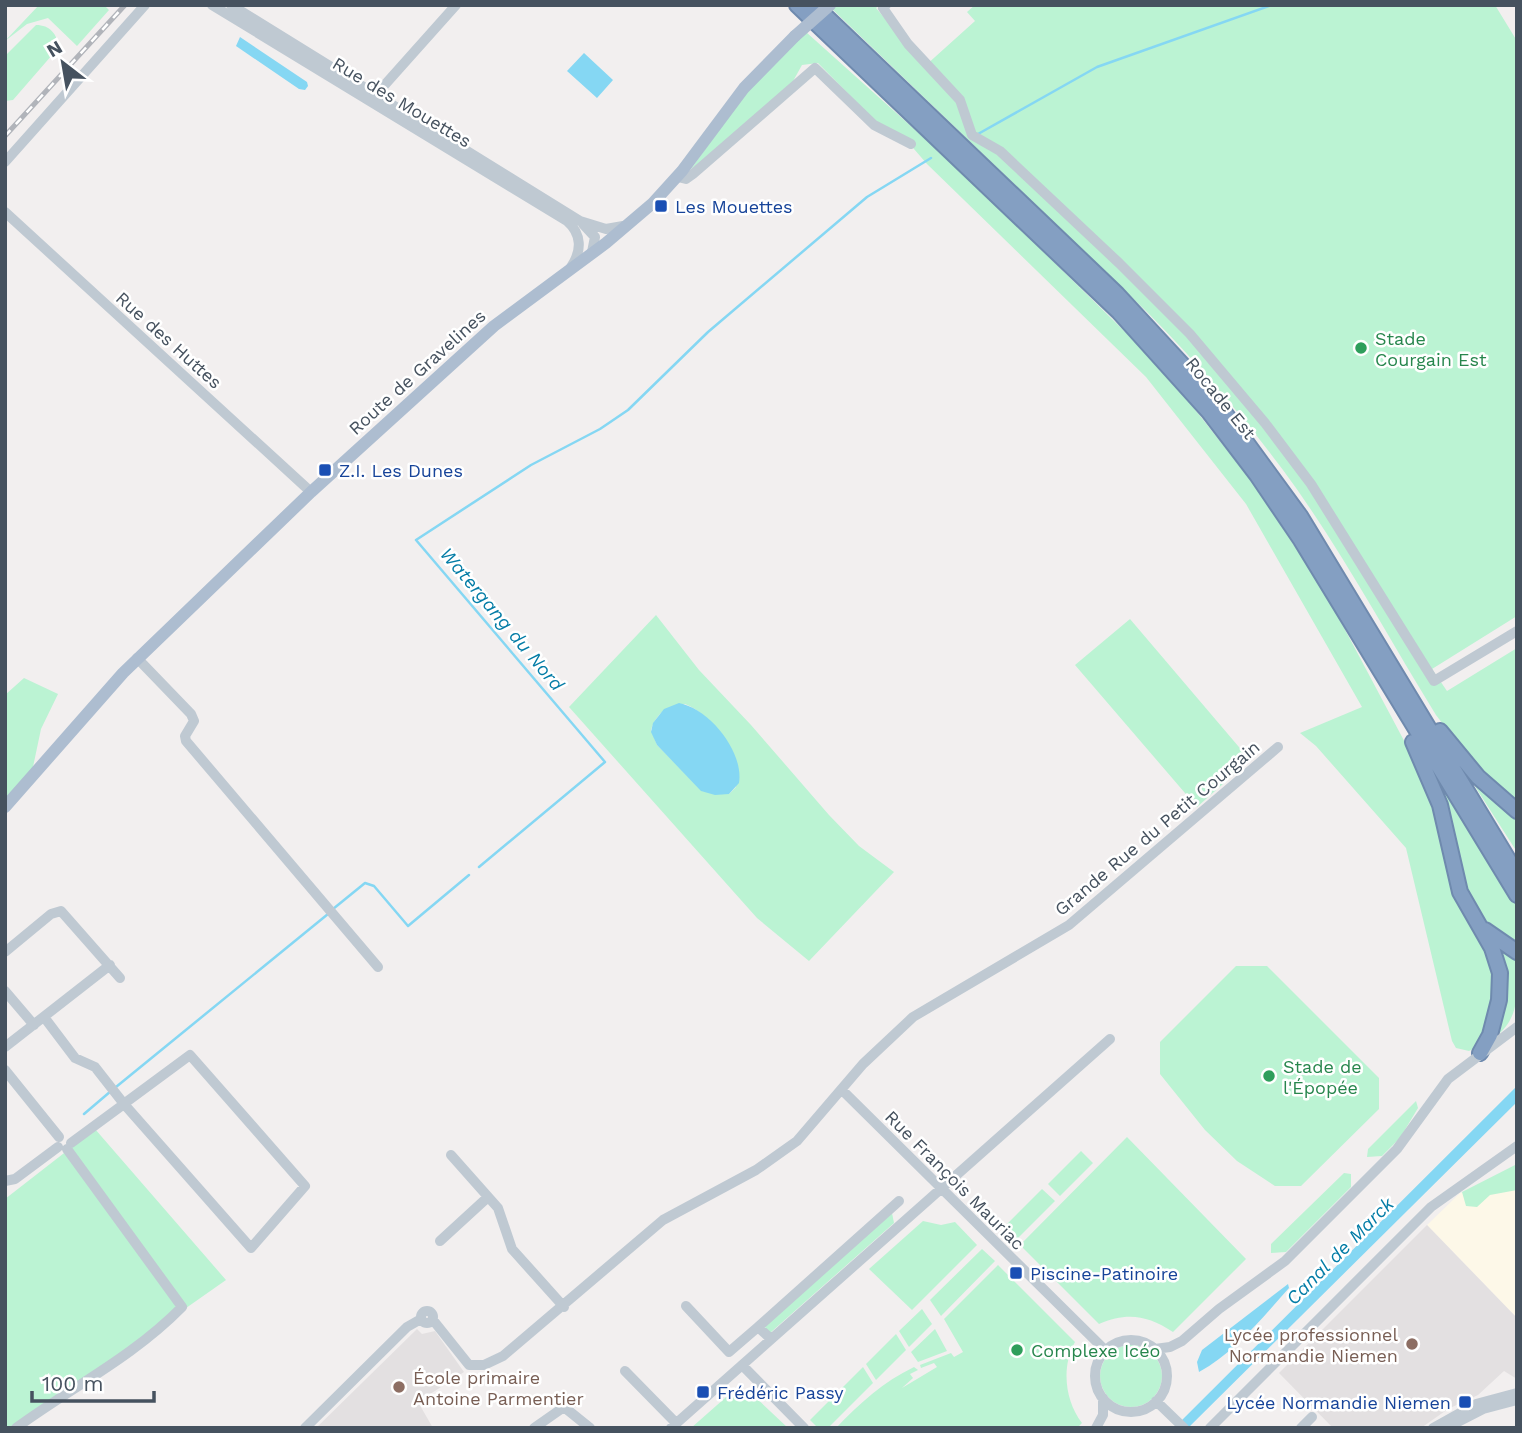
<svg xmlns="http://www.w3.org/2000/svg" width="1522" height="1433" viewBox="0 0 1522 1433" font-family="'Work Sans',sans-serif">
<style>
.commercial{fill:#fdf8e8}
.education{fill:#e3e0e1}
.green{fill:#bbf3d3;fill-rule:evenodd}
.water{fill:#85d7f3}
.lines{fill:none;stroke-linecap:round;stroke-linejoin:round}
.stream{stroke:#85d7f3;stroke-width:2.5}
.highway-casing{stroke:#6f8aae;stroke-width:18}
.minor{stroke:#bfc9d2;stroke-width:10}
.major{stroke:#adbdd0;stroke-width:12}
.highway{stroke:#849fc2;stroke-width:14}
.rail-casing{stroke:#b1b4ba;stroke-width:5}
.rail{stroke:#fff;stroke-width:2.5;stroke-dasharray:8;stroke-linecap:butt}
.major-bridge{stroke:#adbdd0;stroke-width:12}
.transit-dot{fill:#1a4fb4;stroke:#fff;stroke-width:2.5}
.leisure-dot{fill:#2e9e5b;stroke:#fff;stroke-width:2.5}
.education-dot{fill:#8d6e63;stroke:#fff;stroke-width:2.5}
.labels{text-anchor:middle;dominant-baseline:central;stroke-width:5;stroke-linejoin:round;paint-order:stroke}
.street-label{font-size:18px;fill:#46525f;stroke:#fff}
.transit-label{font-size:18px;fill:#164399;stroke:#fff;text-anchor:start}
.leisure-label{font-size:18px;fill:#27864d;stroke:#fff;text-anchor:start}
.education-label{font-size:18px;fill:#785e54;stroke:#fff;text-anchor:end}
.water-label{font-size:19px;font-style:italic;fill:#037ca6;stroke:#fff}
</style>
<rect width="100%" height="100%" fill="#f2efef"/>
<path class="commercial" d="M1517,1180V1318L1427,1225L1460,1193Z"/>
<path class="education" d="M1427,1225L1517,1318V1379L1504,1371L1478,1395L1448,1409L1421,1428H1333L1279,1373Z
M417,1329L422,1334L435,1331L464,1372L418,1402L433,1428H316Z"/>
<path class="green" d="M39,5H104L109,10L77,46L48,18L27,24L5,41Z
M828,5H879L876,8L925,66L975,21L967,12L975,5H1495L1517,41V616L1432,669L1447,691L1517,648V852L1460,763L1461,748L1436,715C1386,634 1340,547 1283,470C1241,414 1196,361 1147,312Z
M36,25C50,25 57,34 59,47L13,100L5,101V56Z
M806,32L961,171L1163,369L1253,483L1325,592L1426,782L1453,893L1491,960L1495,985L1488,1019L1477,1047L1469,1051L1456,1048L1452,1041L1406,848L1316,746L1300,733L1362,707L1246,504L1146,377L927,164L901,134L878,124L818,63L802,65L792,83L689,172L742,97Z
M656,615L699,670L751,725L829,815L859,846L894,872L809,961L757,918L569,707ZM685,704C721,719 726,754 736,787L729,794L702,791L657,745L651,730C657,712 667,706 685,704Z
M1130,619L1250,760L1197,807L1075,665Z
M24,678L58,694L41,729L33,767L5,800V695Z
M1430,769L1517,905V948L1490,930L1464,895Z
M1493,943L1517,956C1517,988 1522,1017 1495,1037Z
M1236,966H1267L1379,1078V1109L1301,1186H1275L1237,1161L1205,1130L1160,1074V1042Z
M1416,1101L1418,1108L1400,1138L1382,1156L1367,1157L1368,1149Z
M95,1129L226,1280L15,1428H5V1199Z
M1127,1137L1246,1259L1173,1332C1147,1315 1127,1312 1099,1324L1020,1245Z
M1081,1151L1093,1163L1060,1196L1048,1184Z
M1517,1164V1190L1490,1195L1477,1207L1466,1206L1462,1192Z
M1344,1173L1351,1174V1187L1286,1252L1271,1253V1244Z
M1042,1189L1055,1201L1015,1241L1003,1228Z
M892,1213L894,1223L770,1333L764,1326Z
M923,1221L941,1225L955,1222L977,1245L912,1310L869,1269Z
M982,1249L995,1261L941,1316L930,1300Z
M998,1265L1075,1342C1061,1367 1065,1401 1082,1423L1077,1428H836C860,1403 883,1382 914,1367L918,1370L910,1374L913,1378L902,1388L937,1367L934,1363L921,1368L920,1365L951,1353L954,1357L963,1352L944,1319Z
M922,1309L932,1324L909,1347L899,1331Z
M935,1329L947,1351L918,1362L911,1352Z
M896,1334L906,1350L876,1380L866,1364Z
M1100 1376a31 31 0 1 1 62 0a31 31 0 1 1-62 0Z
M863,1367L873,1383L828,1428H818L810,1420Z
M733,1391L752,1394L788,1428H691Z"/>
<path class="water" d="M240,37L307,82L308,86L305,90L299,89L236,46Z
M584,53L613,80L597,98L567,71Z
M679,703C710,709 744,752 739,783L729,794L715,795L701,791L657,745L651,732L653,723L664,709Z
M1517,1086V1102L1188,1428H1174Z
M1288,1284L1289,1288C1263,1317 1234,1353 1199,1372L1197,1362L1202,1350Z"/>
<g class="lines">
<path class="stream" d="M978,134L1097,67L1272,5
M479,867L605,762L416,540L531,465L600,429L628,410L708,332L867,197L931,158
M333,909L365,883L374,886L408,926L469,875
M116,1087L328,914
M84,1114L111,1091"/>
<defs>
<path id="highway" d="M797,5L1119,312L1209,412L1257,475L1301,540L1517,895
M814,5L1117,294L1216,401L1300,516L1517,874
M1440,731L1478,777L1517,811
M1413,742L1440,805L1460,892L1492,948L1500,973L1499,1000L1490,1035L1480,1053
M1485,930L1517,952"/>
</defs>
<use href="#highway" class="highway-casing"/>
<path class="minor" d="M212,5L567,221C582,234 582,251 571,267
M231,5L580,221L606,229L623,226
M886,5L883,8L908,44L960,100L972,135L1000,151L1119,263L1190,334L1265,423L1311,484L1434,681L1517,631
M373,98L456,5
M5,162L145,5
M678,177L686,179L693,174L815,68L874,125L911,144
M5,212L311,492
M583,224L595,237L592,252
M137,658L191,714L194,721L185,736L186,741L378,967
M5,952L51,914L61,911L120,978
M5,991L34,1025
M44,1017L75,1058L95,1067L124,1104L251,1248L305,1186L190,1055L125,1103L124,1104L71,1143
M5,1047L110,965
M5,1070L59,1137
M842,1090L1106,1351
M451,1155L498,1208L512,1249L564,1307
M5,1181L15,1179L58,1147
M440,1241L488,1197
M686,1306L729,1352L758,1327L771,1339
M421 1317a6 6 0 1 1 12 0a6 6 0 1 1-12 0Z
M433,1320L469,1365H484L503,1356L663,1220L756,1170L797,1141L863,1064L913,1017L1069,925L1278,747
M758,1327L899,1201
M1095 1376a36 36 0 1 1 72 0a36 36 0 1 1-72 0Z
M1155,1349L1170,1347L1182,1341L1219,1309L1285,1261L1397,1149L1448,1079L1517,1027
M742,1365L804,1428
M625,1371L676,1423
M1156,1401L1184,1428
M16,1428C72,1387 133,1357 182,1307L67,1149
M305,1428L407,1327L421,1319
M534,1428L564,1407L590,1428
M671,1428L1110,1039
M1096,1428L1103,1415V1398
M1210,1428L1431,1207L1517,1146
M1301,1428L1312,1417
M1433,1428L1476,1404L1517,1393
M1446,1428L1483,1409L1517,1400"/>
<path class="major" d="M5,807L123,673L311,492L494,326L606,243L653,203L682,171L744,88L795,36"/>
<use href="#highway" class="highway"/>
<defs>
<path id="rail" d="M5,136L125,5"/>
</defs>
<use href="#rail" class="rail-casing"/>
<use href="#rail" class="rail"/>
<path class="major-bridge" d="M795,36L830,5"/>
</g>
<g class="transit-dot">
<rect x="654" y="199" width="14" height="14" rx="3.5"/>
<rect x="318" y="463" width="14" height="14" rx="3.5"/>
<rect x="1009" y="1266" width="14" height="14" rx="3.5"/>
<rect x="696" y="1385" width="14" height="14" rx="3.5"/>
<rect x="1458" y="1395" width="14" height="14" rx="3.5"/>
</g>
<g class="leisure-dot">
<circle cx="1361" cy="348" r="7"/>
<circle cx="1269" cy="1076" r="7"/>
<circle cx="1017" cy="1350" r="7"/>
</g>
<g class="education-dot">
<circle cx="1412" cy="1344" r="7"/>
<circle cx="399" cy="1387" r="7"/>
</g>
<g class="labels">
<g class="street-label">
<text transform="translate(402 102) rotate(31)">Rue des Mouettes</text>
<text transform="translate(169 340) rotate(42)">Rue des Huttes</text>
<text transform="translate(417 372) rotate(-42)">Route de Gravelines</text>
<text transform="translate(1221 398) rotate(51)">Rocade Est</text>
<text transform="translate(1157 828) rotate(-40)">Grande Rue du Petit Courgain</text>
<text transform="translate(955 1180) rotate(45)">Rue François Mauriac</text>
</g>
<g class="transit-label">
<text x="675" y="206">Les Mouettes</text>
<text x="339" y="470">Z.I. Les Dunes</text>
<text x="1030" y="1273">Piscine-Patinoire</text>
<text x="717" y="1392">Frédéric Passy</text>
<text x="1451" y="1402" text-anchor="end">Lycée Normandie Niemen</text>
</g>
<g class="leisure-label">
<text x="1375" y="338">Stade<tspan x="1375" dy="21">Courgain Est</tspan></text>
<text x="1283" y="1066">Stade de<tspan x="1283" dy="21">l'Épopée</tspan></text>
<text x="1031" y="1350">Complexe Icéo</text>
</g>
<g class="education-label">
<text x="1398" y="1334">Lycée professionnel<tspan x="1398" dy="21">Normandie Niemen</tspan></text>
<text x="413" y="1377" text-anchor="start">École primaire<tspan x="413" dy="21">Antoine Parmentier</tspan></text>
</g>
<g class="water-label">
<text transform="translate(502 619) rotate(50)">Watergang du Nord</text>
<text transform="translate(1340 1251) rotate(-45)">Canal de Marck</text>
</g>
</g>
<rect width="1522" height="1433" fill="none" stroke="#46525f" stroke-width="14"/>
<g transform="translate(63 63) rotate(329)" stroke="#ffffff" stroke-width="5" paint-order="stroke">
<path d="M0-5L12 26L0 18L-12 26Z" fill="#46525f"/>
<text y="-10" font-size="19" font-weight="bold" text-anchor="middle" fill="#46525f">N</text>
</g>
<path d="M32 1391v10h122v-10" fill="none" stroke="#46525f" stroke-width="3.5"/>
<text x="42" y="1391" font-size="21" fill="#46525f" stroke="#ffffff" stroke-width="5" paint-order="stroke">100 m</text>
</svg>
